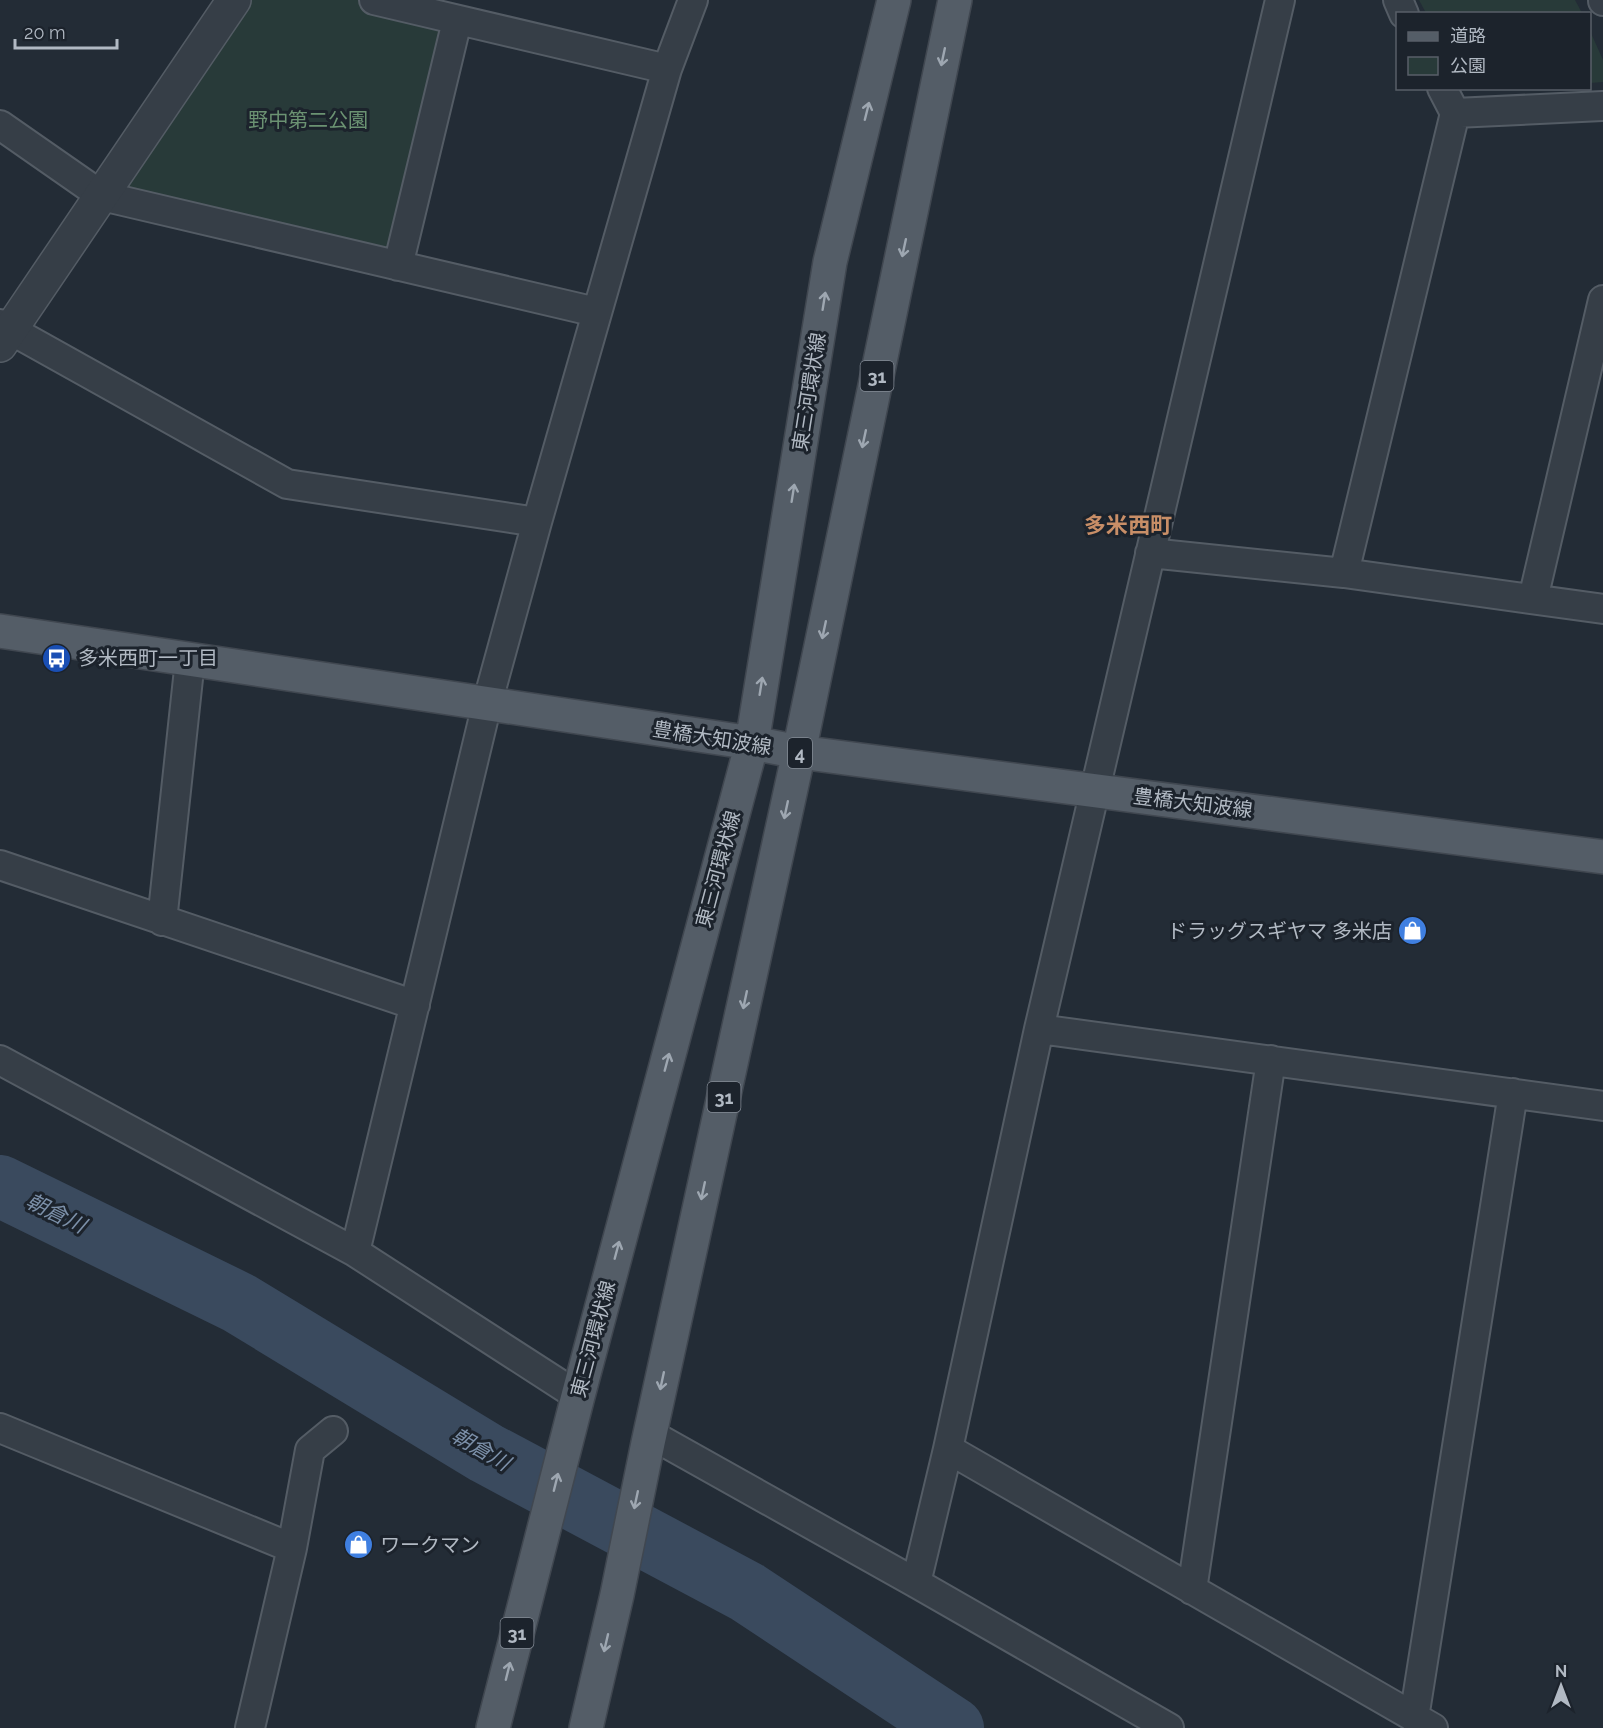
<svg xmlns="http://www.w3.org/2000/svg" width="1603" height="1728" viewBox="0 0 1603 1728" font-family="Raleway,'Noto Sans JP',sans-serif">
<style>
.green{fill:#283a39}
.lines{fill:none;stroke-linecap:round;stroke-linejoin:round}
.river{stroke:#3a4a5e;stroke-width:62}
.minor-casing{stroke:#545c65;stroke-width:32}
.tertiary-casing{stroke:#545c65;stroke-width:36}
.primary-casing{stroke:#404750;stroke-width:36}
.minor{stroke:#363e47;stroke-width:28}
.tertiary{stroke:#363e47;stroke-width:33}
.primary{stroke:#545d67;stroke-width:33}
.oneway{stroke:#9ea7b1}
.labels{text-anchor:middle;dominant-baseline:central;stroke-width:6;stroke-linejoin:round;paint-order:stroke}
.shield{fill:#1c232c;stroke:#848c96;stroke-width:1.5}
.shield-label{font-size:18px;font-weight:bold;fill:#b1b9c3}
.park-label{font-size:20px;fill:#6b9272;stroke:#1c232c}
.street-label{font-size:20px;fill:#b1b9c3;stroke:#1c232c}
.poi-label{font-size:20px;fill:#b1b9c3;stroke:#1c232c;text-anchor:start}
.water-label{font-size:21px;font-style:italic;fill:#7c90a9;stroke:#1c232c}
.quarter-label{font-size:22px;font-weight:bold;fill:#c88e67;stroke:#1c232c}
</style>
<rect width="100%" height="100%" fill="#232c36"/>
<path class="green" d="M234,0H374L457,21L398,266L102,196Z
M1419,0H1575L1582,13H1426Z
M1590,31L1603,60V82L1590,83Z"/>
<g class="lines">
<path class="river" d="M0,1186L239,1303L486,1453L747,1592L953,1728"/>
<defs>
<path id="minor" d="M374,0L667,69
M1398,0L1404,14
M1603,0V1
M1455,113L1603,106
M0,125L102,196L596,312
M398,266L457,21
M0,324L287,484L537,522
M1150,553L1344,573L1603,609
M1344,573L1455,113L1442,88
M1533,599L1603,300
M0,865L415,1005
M162,921L190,660
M1039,1029L1603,1106
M0,1060L355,1252L578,1396
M355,1252L487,704L537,522L667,69L693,0
M0,1428L292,1548
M650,1434L916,1583L1169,1728
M948,1449L1433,1728
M916,1583L948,1449L1039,1029L1280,0
M1192,1590L1271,1060
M1414,1718L1513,1093
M250,1728L292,1548L310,1450L333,1431"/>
<path id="tertiary" d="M0,345L234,0"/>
<path id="primary" d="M0,631L752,743L799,752L1603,857
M493,1728L578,1396L752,743L830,262L894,0
M586,1728L617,1595L648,1443L799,752L955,0"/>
</defs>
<use href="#minor" class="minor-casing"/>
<use href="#tertiary" class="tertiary-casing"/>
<use href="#primary" class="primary-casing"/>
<use href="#minor" class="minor"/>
<use href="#tertiary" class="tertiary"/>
<use href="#primary" class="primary"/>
</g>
<defs><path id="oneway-shaft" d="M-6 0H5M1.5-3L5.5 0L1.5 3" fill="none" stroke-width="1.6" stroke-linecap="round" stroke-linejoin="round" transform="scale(1.5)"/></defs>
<g class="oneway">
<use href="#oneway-shaft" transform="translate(943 57) rotate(102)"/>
<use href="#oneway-shaft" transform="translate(867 111) rotate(-76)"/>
<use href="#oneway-shaft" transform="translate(904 248) rotate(102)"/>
<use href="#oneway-shaft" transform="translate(824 301) rotate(-81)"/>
<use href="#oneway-shaft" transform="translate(864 439) rotate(102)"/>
<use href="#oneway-shaft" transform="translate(793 493) rotate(-81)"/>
<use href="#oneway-shaft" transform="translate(824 630) rotate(102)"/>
<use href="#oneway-shaft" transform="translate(761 686) rotate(-81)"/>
<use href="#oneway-shaft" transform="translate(786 810) rotate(102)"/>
<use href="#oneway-shaft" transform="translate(745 1000) rotate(102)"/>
<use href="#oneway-shaft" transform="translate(667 1062) rotate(-75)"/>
<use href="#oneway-shaft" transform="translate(703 1191) rotate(102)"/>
<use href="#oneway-shaft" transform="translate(617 1250) rotate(-75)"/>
<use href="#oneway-shaft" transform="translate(662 1381) rotate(102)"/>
<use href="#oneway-shaft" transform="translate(556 1482) rotate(-76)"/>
<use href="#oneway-shaft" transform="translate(636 1500) rotate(102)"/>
<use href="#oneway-shaft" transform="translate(606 1643) rotate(103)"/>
<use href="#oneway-shaft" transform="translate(508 1671) rotate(-76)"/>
</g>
<defs>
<symbol id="bus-disc" viewBox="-11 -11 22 22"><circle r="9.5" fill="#1a4fb4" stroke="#1c232c"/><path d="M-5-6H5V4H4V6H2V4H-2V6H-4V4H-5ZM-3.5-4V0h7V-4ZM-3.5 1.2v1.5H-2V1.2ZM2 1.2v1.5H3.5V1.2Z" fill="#fff"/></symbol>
<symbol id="shop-disc" viewBox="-11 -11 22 22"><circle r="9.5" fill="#3f7fe0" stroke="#1c232c"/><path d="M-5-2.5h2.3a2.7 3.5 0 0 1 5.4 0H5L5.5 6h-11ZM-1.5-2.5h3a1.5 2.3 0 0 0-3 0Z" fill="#fff"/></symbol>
</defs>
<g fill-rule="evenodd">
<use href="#bus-disc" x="40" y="642" width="33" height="33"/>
<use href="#shop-disc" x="1396" y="914" width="33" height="33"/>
<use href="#shop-disc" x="342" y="1528" width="33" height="33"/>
</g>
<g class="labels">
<g class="shield">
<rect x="860.5" y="361" width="33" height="30" rx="4.5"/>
<rect x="788" y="738" width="24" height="30" rx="4.5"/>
<rect x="707.5" y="1082" width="33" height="30" rx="4.5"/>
<rect x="500.5" y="1618" width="33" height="30" rx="4.5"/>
</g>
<g class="shield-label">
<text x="877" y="376">31</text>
<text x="800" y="753">4</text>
<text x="724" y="1097">31</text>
<text x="517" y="1633">31</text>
</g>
<g class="park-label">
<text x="308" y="120">野中第二公園</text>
</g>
<g class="street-label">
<text transform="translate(809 392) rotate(-81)">東三河環状線</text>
<text transform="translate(712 738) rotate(9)">豊橋大知波線</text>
<text transform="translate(1193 803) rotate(7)">豊橋大知波線</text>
<text transform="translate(718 869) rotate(-75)">東三河環状線</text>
<text transform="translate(593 1339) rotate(-75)">東三河環状線</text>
</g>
<g class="poi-label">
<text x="78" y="658">多米西町一丁目</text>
<text x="1392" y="931" text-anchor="end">ドラッグスギヤマ 多米店</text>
<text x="380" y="1545">ワークマン</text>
</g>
<g class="water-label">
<text transform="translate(56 1213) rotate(26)">朝倉川</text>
<text transform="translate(481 1449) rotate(30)">朝倉川</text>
</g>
<g class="quarter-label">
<text x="1128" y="525">多米西町</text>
</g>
</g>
<rect x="1396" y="12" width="195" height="78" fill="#1c232c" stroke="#585f68" stroke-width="1.5"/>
<rect x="1408" y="32" width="30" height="9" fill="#545d67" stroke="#585f68" stroke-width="1.5"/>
<text x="1450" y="42" font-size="18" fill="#b1b9c3">道路</text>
<rect x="1408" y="57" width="30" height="18" fill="#283a39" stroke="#585f68" stroke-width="1.5"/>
<text x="1450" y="72" font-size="18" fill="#b1b9c3">公園</text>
<g transform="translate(1561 1686)" stroke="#1c232c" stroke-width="4.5" paint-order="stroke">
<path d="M0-4.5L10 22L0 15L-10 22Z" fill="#b1b9c3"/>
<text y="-9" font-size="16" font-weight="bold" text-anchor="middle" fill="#b1b9c3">N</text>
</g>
<path d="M15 39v9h102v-9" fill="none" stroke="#b1b9c3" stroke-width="3"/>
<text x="24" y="39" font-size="18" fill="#b1b9c3" stroke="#1c232c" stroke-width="4.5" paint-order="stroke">20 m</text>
</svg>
